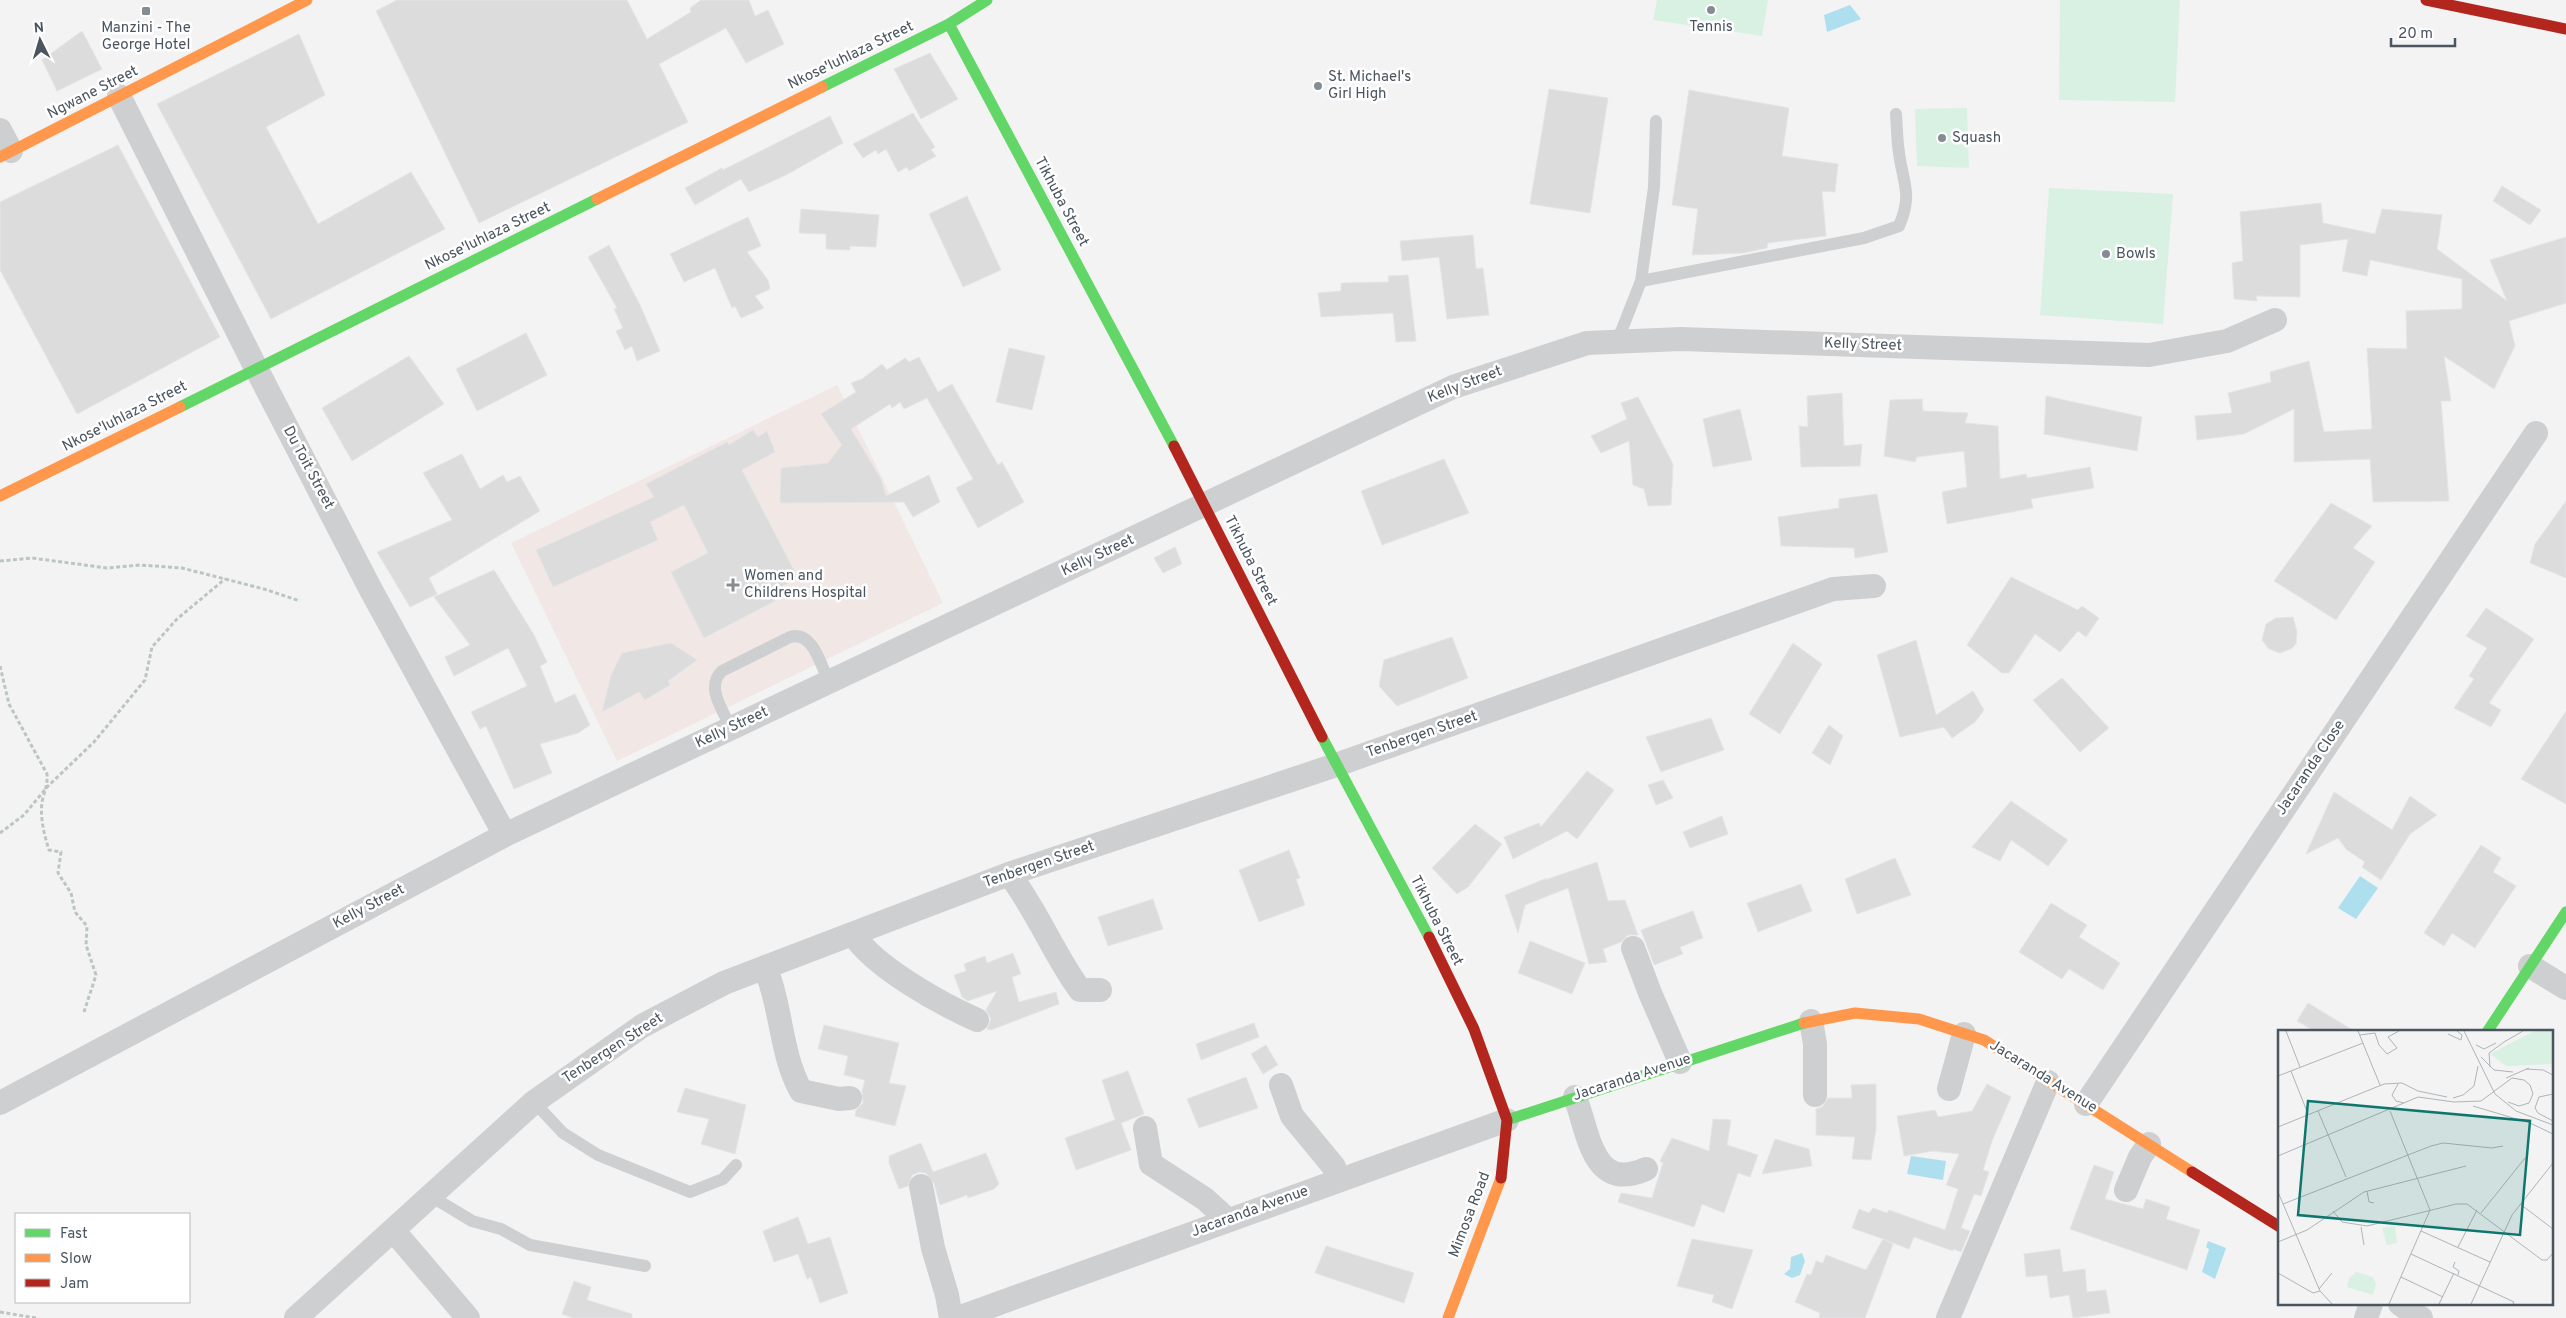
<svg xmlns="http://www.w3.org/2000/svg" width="2566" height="1318" viewBox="0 0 2566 1318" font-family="Overpass,sans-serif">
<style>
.medical{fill:#f1e7e5}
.green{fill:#d9f1e3}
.water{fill:#aedfef}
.building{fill:#dcdcdd;stroke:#e4e5e6}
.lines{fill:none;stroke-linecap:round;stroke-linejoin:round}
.path{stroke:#bbc6c3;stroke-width:3;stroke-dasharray:4 2.5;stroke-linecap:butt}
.lane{stroke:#cdcfd1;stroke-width:12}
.street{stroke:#cdcfd1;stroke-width:24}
.fast{stroke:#63d668;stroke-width:11}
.slow{stroke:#ff974d;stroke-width:11}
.jam{stroke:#b3261e;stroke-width:11}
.poi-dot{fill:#858c93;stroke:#fff;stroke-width:2}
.labels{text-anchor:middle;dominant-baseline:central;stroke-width:5;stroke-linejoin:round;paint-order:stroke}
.poi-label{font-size:15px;fill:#4a5560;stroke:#fff;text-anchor:start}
.street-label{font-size:15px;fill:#4a5560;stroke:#fff}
.inset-road{fill:none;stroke:#afb4b8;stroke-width:1}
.view{fill:#0f766e;fill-opacity:0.15;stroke:#0f766e;stroke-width:2.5}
.inset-edge{fill:none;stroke:#4a5560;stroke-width:2.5}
</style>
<rect width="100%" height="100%" fill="#f3f3f3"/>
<path class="medical" d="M837,385L943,603L617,761L511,543Z"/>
<path class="green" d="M1657,0H1768L1762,36L1653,20Z
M2060,0H2180L2175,102L2059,100Z
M1967,108L1969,168L1917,166L1915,109Z
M2049,188L2173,194L2163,324L2040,315Z"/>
<path class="water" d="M1850,5L1861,19L1827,32L1824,15Z
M2360,876L2378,888L2356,919L2338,908Z
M1911,1156L1946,1161L1943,1180L1907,1174Z
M2208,1241L2226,1248L2215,1279L2202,1272L2209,1249L2206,1247Z
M1802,1253L1805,1261L1800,1275L1792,1278L1784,1274L1790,1269L1791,1257Z"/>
<path class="building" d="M397,0H627L647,39L691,12L690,8L701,0H749L755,16L768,10L784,44L746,63L726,28L659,64L688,122L479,223L376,11Z
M82,31L102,69L57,91L42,60Z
M299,34L325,95L266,127L318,224L411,172L445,229L271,319L157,104Z
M930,53L958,99L921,119L894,69Z
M1549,89L1608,98L1590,213L1530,204Z
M1689,90L1789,108L1782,156L1838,164L1835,192L1822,191L1826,236L1768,243L1767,248L1743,253L1692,255L1698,209L1672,205Z
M913,113L935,147L931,150L936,156L909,171L907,167L898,172L886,149L878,154L876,150L863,158L853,144Z
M830,116L843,143L786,175L749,192L741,179L695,205L685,188L722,168L723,170Z
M118,145L220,337L77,414L0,270V202Z
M2502,186L2541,210L2530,225L2493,201Z
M967,196L1001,270L963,287L929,214Z
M2321,203L2323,223L2375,234L2382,209L2442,215L2437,249L2507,301L2490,260L2566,237V303L2509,321L2515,346L2494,389L2444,356L2451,401H2441L2449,501L2373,502L2370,459L2294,462V409L2244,434L2197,440L2195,416L2232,413L2228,393L2271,382L2270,372L2309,361L2324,432L2372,429L2367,348L2407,349L2406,311L2462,309V279L2370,260L2367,276L2342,271L2348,239L2300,245V297L2256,296L2257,301L2234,299L2232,263L2243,261L2240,212Z
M801,209L879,215L876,247L850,246V250L826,249V234L799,233Z
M748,217L761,246L747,252L768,280L770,289L755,296L764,308L741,318L735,306L732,308L715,268L684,282L670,254Z
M1473,235L1476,269L1483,268L1489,315L1447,319L1439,257L1402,261L1400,241Z
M609,245L640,305L660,351L637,361L632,346L625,350L616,331L623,328L614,309L617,308L588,257Z
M1408,275L1416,341L1396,342L1393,313L1321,317L1318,293L1341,291V283L1389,282L1388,276Z
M526,333L547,375L477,411L456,369Z
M1009,348L1045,356L1032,410L996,402Z
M409,356L444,404L352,461L322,408Z
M919,357L938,392L952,384L998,465L1002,462L1024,502L978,528L956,488L973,479L927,398L904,409L900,402L892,408L890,404L851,429L881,479L886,496L929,475L940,502L913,517L904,502L780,503L781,468L828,463L842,445L821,414L856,392L851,383L862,379L882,364L887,370L905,358L909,362Z
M1842,393L1844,446L1862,444L1860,466L1801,467L1799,426L1808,427L1807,396Z
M2046,396L2142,417L2137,451L2044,434Z
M1638,397L1673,464L1671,505L1648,506L1644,489L1633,485L1629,441L1601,453L1591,436L1627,419L1621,403Z
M1922,399L1923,411L1968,413L1965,423L1998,426L2000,479L2026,474L2027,478L2090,467L2094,488L2031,499L2033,508L1947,524L1942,492L1967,487L1964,451L1917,457L1915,462L1884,456L1890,400Z
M1740,409L1752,460L1713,467L1703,419Z
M753,430L758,437L767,431L775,452L742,470L798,578L771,592L775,601L704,638L671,572L708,553L684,505L650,522L658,540L553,587L536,550L654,497L646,484L727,442L729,445Z
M462,454L480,489L503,475L507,482L520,476L540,511L429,578L437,594L410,607L377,552L452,520L423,473Z
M1444,459L1469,513L1382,545L1361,491Z
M1877,494L1888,552L1855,558L1854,548L1781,546L1778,517L1839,508V499Z
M2566,501V578L2530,563L2535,544Z
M2331,503L2372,526L2353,548L2375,562L2336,620L2274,581Z
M1175,547L1182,564L1163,573L1154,558Z
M494,570L534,635L547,662L540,666L555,703L575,694L590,725L578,733L540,744L552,773L514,789L486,726L480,729L471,712L527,686L508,648L454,676L445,657L470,645L434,597Z
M2011,577L2078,610L2082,606L2099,618L2086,637L2078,631L2060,652L2035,634L2009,673H2002L1967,645Z
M2486,608L2534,639L2489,703L2501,710L2491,727L2454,708L2474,679L2469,676L2487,648L2466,636Z
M2293,617L2297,632L2296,644L2291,649L2280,653L2269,649L2262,640L2266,624L2276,618Z
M1452,637L1468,678L1397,706L1379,686L1384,660Z
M1916,640L1936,715L1973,691L1984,710L1975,722L1952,738L1944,727L1900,737L1877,655Z
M671,643L697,660L668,681L670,685L645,700L639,692L602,712L611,675L622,653Z
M1793,643L1822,664L1780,734L1749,714Z
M2062,678L2109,728L2080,752L2033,700Z
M2566,711V804L2521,779Z
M1711,718L1724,750L1661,772L1646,737Z
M1829,725L1843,736L1830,765L1812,753Z
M1587,771L1614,790L1577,839L1567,831L1513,859L1504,837L1539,823L1541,827Z
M1663,780L1673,798L1656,805L1648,785Z
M2334,792L2392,830L2410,796L2437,815L2410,834L2381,880L2362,867L2365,862L2347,850L2338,838L2306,854Z
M2011,801L2068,840L2048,866L2011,840L2000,861L1972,847Z
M1722,816L1728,834L1690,848L1683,832Z
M1475,824L1502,844L1468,887L1457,894L1432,868Z
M2481,845L2501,858L2493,872L2516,886L2475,948L2452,933L2444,946L2424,933Z
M1289,850L1300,878L1296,879L1305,905L1259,922L1239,870Z
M1895,858L1911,895L1857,914L1845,879Z
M1597,862L1608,901L1625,900L1638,935H1628L1621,942L1603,949L1607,962L1589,964L1568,888L1525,905L1518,933L1505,895L1547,878L1545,880Z
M1801,884L1812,911L1758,932L1747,903Z
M1153,899L1163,929L1108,946L1098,917Z
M2051,903L2087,925L2079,937L2120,963L2103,990L2069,969L2062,979L2019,952Z
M1693,911L1703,938L1680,947L1683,954L1654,965L1641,930Z
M1530,941L1585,963L1572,994L1518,973Z
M1013,953L1021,974L1012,977L1019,1002L1056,992L1059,1004L991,1030L987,1029L991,1019L986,1010L997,991L968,1001L962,997L954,975L966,971L964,964L985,956L987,963Z
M2308,1003L2356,1032H2316L2297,1021Z
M1254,1023L1259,1037L1201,1060L1196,1044Z
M824,1025L899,1043L889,1083L906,1086L895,1126L855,1116L856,1110L863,1103L862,1091L865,1080L844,1075L848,1056L818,1049Z
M1266,1045L1278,1065L1263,1074L1251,1054Z
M1128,1071L1144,1114L1121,1123L1131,1150L1076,1170L1065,1138L1115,1120L1102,1080Z
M1246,1077L1258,1108L1199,1128L1187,1099Z
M1876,1084V1129L1871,1160L1852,1159L1855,1137L1816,1135V1109L1822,1107L1828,1098H1852L1851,1085Z
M1987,1084L2011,1097L1992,1141L1983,1170L1989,1172L1981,1196L1974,1194L1961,1228L1970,1231L1961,1252L1953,1249V1251L1914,1237L1909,1249L1883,1239L1893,1244L1865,1318H1819L1820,1313L1795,1302L1807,1274L1811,1275L1816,1261L1823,1263L1826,1255L1866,1270L1883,1239L1852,1228L1859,1209L1869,1213L1873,1208L1887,1213L1889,1210L1945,1230L1958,1189L1946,1185L1959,1154L1933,1151L1904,1156L1897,1116L1935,1110L1938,1117L1972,1111Z
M685,1088L746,1105L735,1154L701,1144L709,1119L677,1112Z
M1713,1119L1731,1120L1727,1145L1758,1155L1750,1177L1738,1173L1724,1213L1702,1204L1694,1227L1618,1202L1621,1193L1652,1198L1663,1163L1660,1161L1672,1138L1709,1151Z
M1775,1139L1809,1149L1812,1166L1762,1174Z
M921,1143L933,1172L986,1153L999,1184L994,1189L968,1198L967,1195L940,1205L934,1183L926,1173L919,1172L912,1175L908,1186L899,1189L889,1163V1156Z
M2094,1165L2114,1172L2105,1199L2143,1209L2146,1199L2170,1207L2166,1219L2200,1230L2187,1270L2070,1229Z
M798,1217L808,1244L830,1237L848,1293L820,1303L811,1277L807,1279L798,1254L774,1262L763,1231Z
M1692,1239L1753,1250L1732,1309L1712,1302L1714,1295L1677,1286Z
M1326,1246L1414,1273L1404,1303L1315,1273Z
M2060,1249L2063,1272L2085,1269L2087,1292L2106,1290L2110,1313L2073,1318L2069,1295L2050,1298L2047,1275L2026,1277L2024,1254Z
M574,1281L591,1287L587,1300L632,1314V1318H573L562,1314Z"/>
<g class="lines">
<path class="path" d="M0,561L32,558L107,568L140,565L182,568L264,589L300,601
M0,666L9,704L47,774C48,785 44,792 42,802C40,818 44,834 49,850L61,852L58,873L71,893L75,912L87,926L86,945L96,975L84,1012
M0,833L24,815L48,786L94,742L145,680L152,647L177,619L225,579
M0,1312L36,1318"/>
<path class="lane" d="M1641,281L1864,238L1899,226C1913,194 1903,184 1899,153C1897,140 1897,127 1896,114
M1617,342L1641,281L1654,187L1656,121
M731,728C723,710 705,687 722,671L790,637C813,630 821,666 829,682
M534,1102L563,1133L598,1155L690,1192L723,1179L736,1165
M429,1195L472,1221L501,1229L530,1245L645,1266"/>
<path class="street" d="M119,96L256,368L371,590L505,835
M0,130L11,151
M1009,874C1037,910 1053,953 1080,990H1100
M853,934C874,967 941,1004 977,1020
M1633,948L1650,993L1680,1062
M2530,966L2566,988
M765,967C782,1007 780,1053 801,1091L839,1099L850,1098
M1811,1021L1815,1044V1095
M1281,1085L1292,1116L1334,1167L1338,1181
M1949,1089L1964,1034
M1575,1097C1589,1133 1592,1193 1646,1169
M0,1103L505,835L1453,387L1587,343L1681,339L2149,355L2227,341L2275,320
M2086,1104L2536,433
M1145,1128L1151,1164L1205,1199L1228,1220
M921,1186L933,1248L947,1295L951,1318
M2126,1190L2140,1157L2149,1144
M393,1230L468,1318
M2400,1304L2421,1318
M296,1318L534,1102L642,1026L724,983L1009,874L1336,765L1833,589L1874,586
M958,1318L1507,1120
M1948,1318L2048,1082
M2366,1318L2371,1304"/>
<path class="fast" d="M949,24L1174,446
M822,87L949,24L987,0
M180,407L597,199
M1322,737L1429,937
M2487,1032L2566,912
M1507,1120L1804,1023"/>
<path class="slow" d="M0,157L307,0
M597,199L822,87
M0,496L180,407
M1804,1023L1855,1013L1919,1019L1984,1040L2192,1172
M1448,1318L1501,1178"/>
<path class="jam" d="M2426,0L2566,29
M1174,446L1322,737
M1429,937L1474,1029L1507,1120L1501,1178
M2192,1172L2280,1227"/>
</g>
<g class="poi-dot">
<circle cx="1711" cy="10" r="5"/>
<rect x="141" y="6" width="10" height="10" rx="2.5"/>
<circle cx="1318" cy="86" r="5"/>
<circle cx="1942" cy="138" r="5"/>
<circle cx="2106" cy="254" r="5"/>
<path d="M730.5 577.5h5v5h5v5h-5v5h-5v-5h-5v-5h5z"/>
</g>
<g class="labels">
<g class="poi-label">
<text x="1711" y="27" text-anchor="middle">Tennis</text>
<text x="146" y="28" text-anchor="middle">Manzini - The<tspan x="146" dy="17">George Hotel</tspan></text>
<text x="1328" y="77">St. Michael's<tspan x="1328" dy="17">Girl High</tspan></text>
<text x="1952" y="138">Squash</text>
<text x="2116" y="254">Bowls</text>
<text x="744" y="576">Women and<tspan x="744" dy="17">Childrens Hospital</tspan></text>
</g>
<g class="street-label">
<text transform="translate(851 56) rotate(-26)">Nkose'luhlaza Street</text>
<text transform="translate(93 93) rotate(-27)">Ngwane Street</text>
<text transform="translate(1061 202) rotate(62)">Tikhuba Street</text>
<text transform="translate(488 237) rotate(-26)">Nkose'luhlaza Street</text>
<text transform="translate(1863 345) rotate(2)">Kelly Street</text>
<text transform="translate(1465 385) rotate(-21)">Kelly Street</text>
<text transform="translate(125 417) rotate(-27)">Nkose'luhlaza Street</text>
<text transform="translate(308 468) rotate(62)">Du Toit Street</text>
<text transform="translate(1098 556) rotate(-25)">Kelly Street</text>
<text transform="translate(1250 561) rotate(63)">Tikhuba Street</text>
<text transform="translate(732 728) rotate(-25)">Kelly Street</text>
<text transform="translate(1422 735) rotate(-19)">Tenbergen Street</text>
<text transform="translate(2311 768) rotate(-56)">Jacaranda Close</text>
<text transform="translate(1039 865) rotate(-19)">Tenbergen Street</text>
<text transform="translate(369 907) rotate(-28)">Kelly Street</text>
<text transform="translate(1436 921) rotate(63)">Tikhuba Street</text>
<text transform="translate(613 1049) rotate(-33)">Tenbergen Street</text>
<text transform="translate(2043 1077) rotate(32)">Jacaranda Avenue</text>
<text transform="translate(1632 1078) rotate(-18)">Jacaranda Avenue</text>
<text transform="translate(1250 1212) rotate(-20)">Jacaranda Avenue</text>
<text transform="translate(1470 1215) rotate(-69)">Mimosa Road</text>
</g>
</g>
<g transform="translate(2278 1030)">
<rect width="275" height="275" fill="#f3f3f3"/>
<path d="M256,1H275V34L228,36L212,24ZM117,196L119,213L109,215L104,198ZM78,242L95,247L98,254L95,265L69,257L71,248Z" fill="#d9f1e3"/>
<path class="inset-road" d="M8,1L22,37M80,1L102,55M186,1L217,64L238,81L275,95M170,4L183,10L184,5L179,1M82,5L97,3L101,15L109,24L119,18L110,7L121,1M226,12L245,1M198,15L206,19L218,13M203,27L216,40L235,42M212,37L211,23L226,12M248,39L265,40L275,45M13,41L30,84M0,46L85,13M228,48L251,38M120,54L114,65L118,71L126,73M175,68L185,65L196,56L200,36M176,72L203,71L234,48L246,50L252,55L255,64L251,73L241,76L230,72M195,76L252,93L275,104M40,81L68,147M112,81L152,180M275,91L260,83L257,78L261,67L275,64M0,97L106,54L124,53L140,61L169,67M0,126L140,67L176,72M89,161L91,172L96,173M0,162L42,261L54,274M5,174L153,116L165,113L214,118L225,116M242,174L275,199M55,181L64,192L89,196L178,174H189L264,230H269L275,223M203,183L247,128M83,197L86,215M143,201L212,232M0,212L29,200L86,162L188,136M180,217L199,180M133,224L236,272L235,274M177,232L175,237L181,241L180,245M0,243L35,263L42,261M123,247L165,267M41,259L54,243M111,274L152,180M161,274L176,243M193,274L234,185L275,133"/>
<path class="view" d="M30,71L252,91L242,205L20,185Z"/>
<rect width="275" height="275" class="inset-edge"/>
</g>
<rect x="15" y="1213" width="175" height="90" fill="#ffffff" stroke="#b7bbbf"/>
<rect x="25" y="1229" width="25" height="8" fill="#63d668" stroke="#b7bbbf"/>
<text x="60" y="1238" font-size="15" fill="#4a5560">Fast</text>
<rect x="25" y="1254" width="25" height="8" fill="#ff974d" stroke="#b7bbbf"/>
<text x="60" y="1263" font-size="15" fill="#4a5560">Slow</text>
<rect x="25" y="1279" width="25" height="8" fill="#b3261e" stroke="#b7bbbf"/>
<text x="60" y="1288" font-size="15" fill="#4a5560">Jam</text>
<g transform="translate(40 40) rotate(355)" stroke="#ffffff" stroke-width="4" paint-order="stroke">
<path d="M0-4L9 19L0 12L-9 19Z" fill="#4a5560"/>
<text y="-8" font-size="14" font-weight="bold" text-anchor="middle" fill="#4a5560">N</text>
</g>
<path d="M2391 38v8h64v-8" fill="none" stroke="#4a5560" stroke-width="2.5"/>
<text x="2398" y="38" font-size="15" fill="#4a5560" stroke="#ffffff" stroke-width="4" paint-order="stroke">20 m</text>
</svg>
